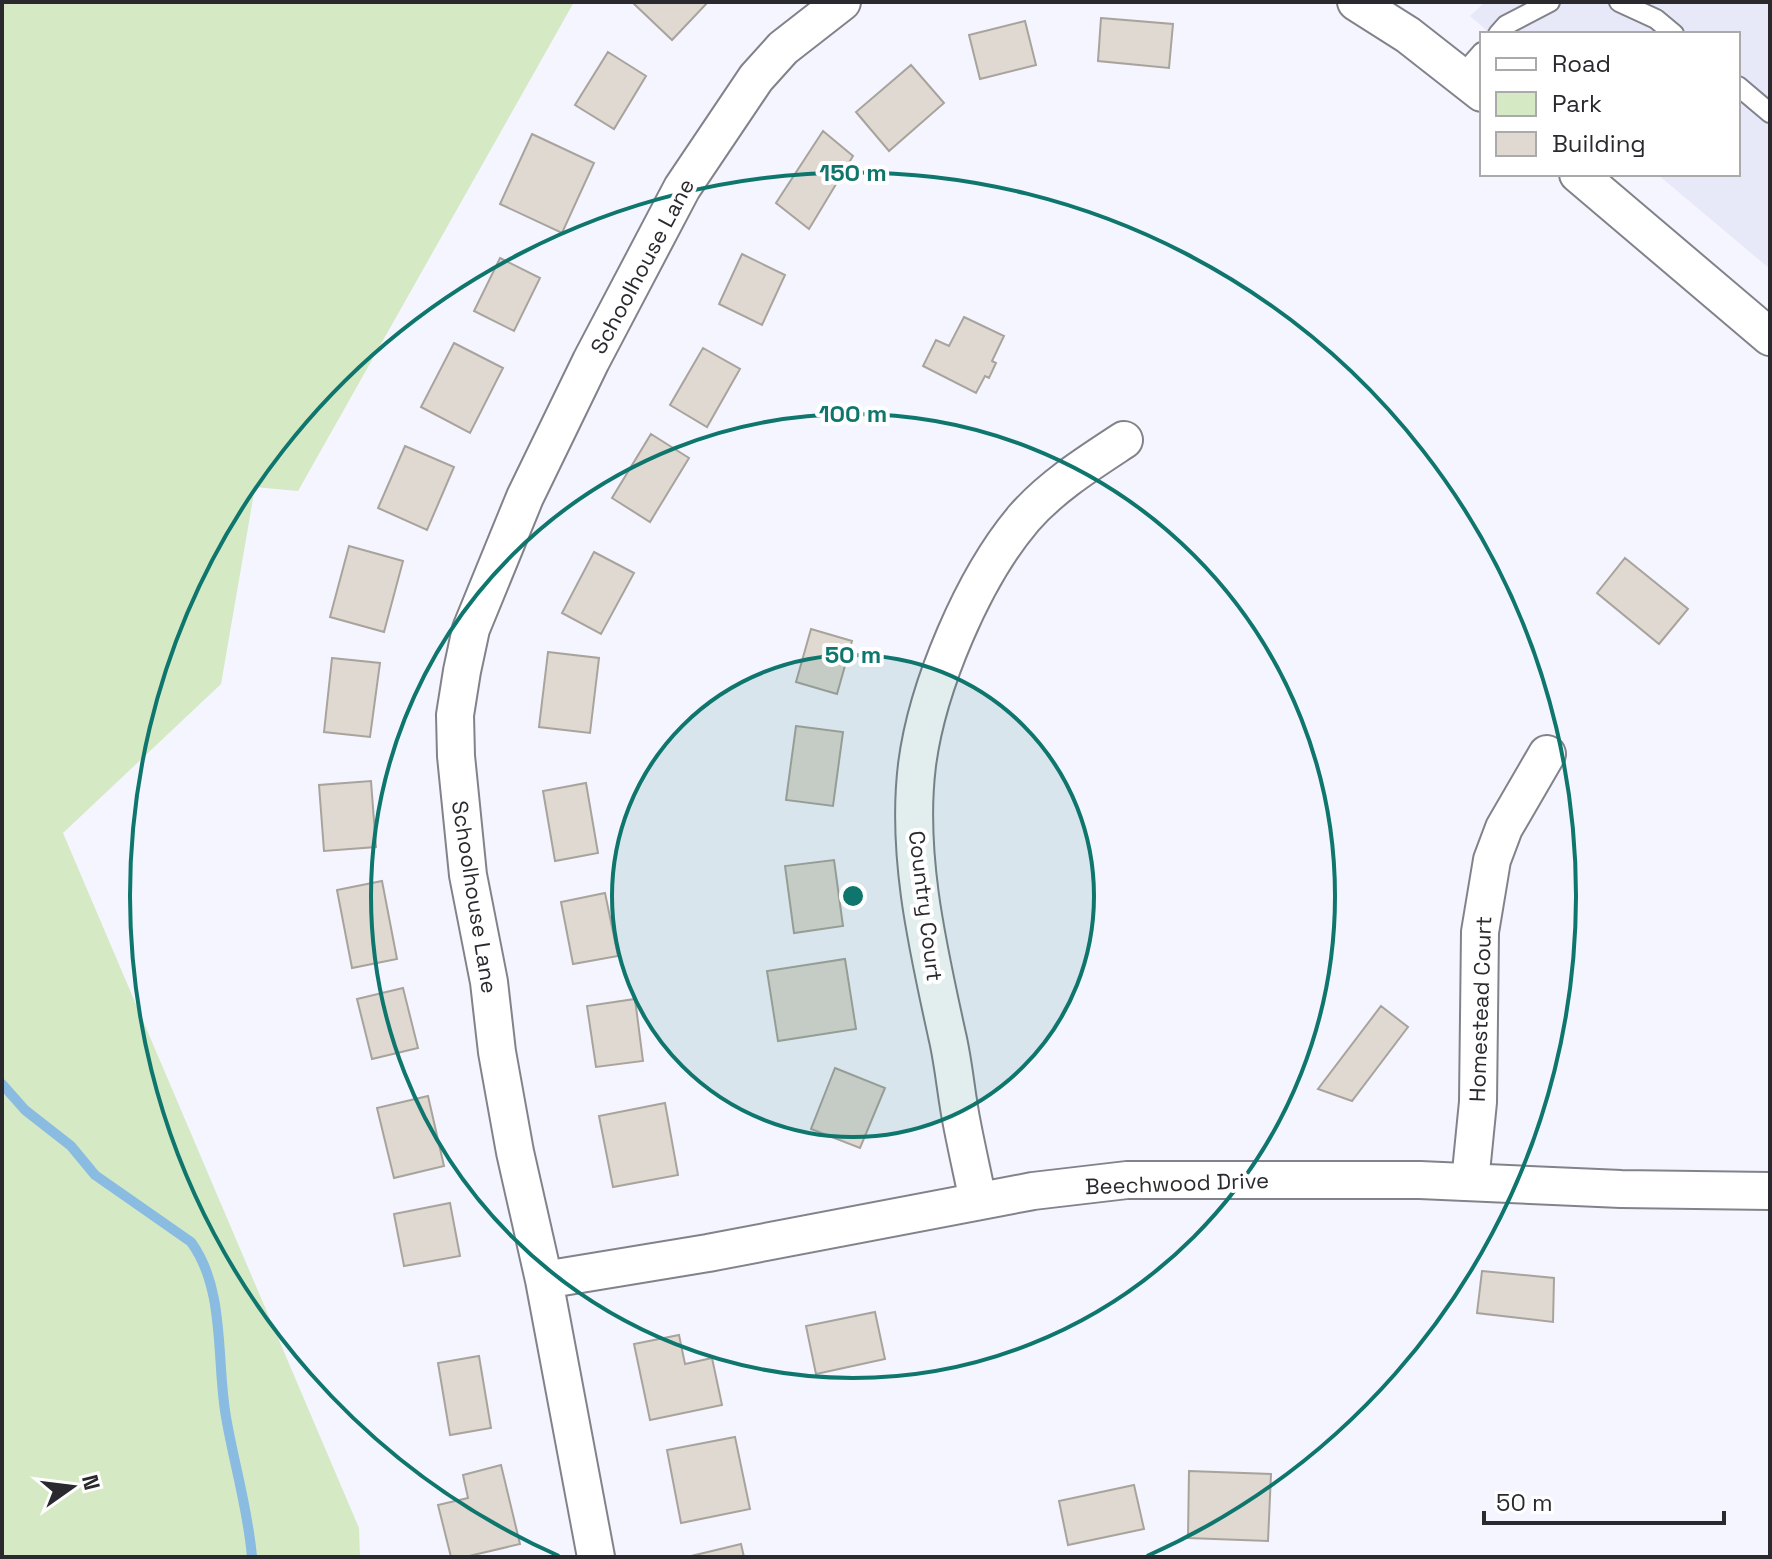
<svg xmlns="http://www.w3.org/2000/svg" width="1772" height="1559" viewBox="0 0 1772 1559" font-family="'Space Grotesk',sans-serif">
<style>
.built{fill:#e7e9f9}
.green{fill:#d5e9c5}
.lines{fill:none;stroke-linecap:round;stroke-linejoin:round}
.stream{stroke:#8abbe1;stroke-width:10}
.building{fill:#dfd9d2;stroke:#a8a39c;stroke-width:2}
.lane-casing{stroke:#82838a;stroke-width:22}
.street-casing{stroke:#82838a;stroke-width:40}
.lane{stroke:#fff;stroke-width:18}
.street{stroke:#fff;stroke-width:36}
.ring{fill:none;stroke:#0f766e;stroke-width:4}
.labels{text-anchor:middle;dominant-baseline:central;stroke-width:8;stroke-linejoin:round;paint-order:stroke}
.street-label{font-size:22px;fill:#2a2a2e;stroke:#fff}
.centre{fill:#0f766e;stroke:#fff;stroke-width:4}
.ring-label{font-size:24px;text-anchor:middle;font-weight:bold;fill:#0f766e;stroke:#fff;stroke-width:8;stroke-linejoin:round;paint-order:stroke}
</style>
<rect width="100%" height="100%" fill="#f4f5fe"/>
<path class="built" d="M1485,2H1770V269L1657,174H1738V34H1491L1470,16Z"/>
<path class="green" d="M2,2H574L298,491L255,487L221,684L63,833L359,1528L360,1557H2Z"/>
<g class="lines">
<path class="stream" d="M2,1084L25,1110L71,1146L95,1175L191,1242C226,1290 216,1360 226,1417C234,1464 248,1509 252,1557"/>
</g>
<path class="building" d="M632,2H708L672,40Z
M1101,18L1173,24L1169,68L1098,61Z
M1025,21L1036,65L980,79L969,35Z
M608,52L646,76L614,129L575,105Z
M911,65L944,103L889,151L856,112Z
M823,131L853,156L809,229L776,203Z
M532,134L594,163L562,233L500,204Z
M742,254L785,275L762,325L719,304Z
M500,258L540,278L514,331L474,311Z
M964,317L1004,336L992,361L996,363L989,378L985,376L976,393L923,366L936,340L949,346Z
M454,343L503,368L470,433L421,407Z
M703,348L740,369L707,427L670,405Z
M651,434L689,458L650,522L612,498Z
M405,446L454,467L427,530L378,508Z
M349,546L403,561L384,632L330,617Z
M594,552L634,573L601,634L562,613Z
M1625,558L1688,609L1659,644L1597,593Z
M811,629L852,641L837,694L796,682Z
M548,652L599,658L590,733L539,727Z
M332,658L380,663L370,737L324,732Z
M796,726L843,732L833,806L786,800Z
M371,781L376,847L324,851L319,785Z
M586,783L598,853L555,861L543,791Z
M834,860L843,926L794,933L785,866Z
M382,881L397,959L352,968L337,890Z
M605,893L618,956L573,964L561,902Z
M845,959L856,1029L778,1041L767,971Z
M403,988L418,1048L372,1059L357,999Z
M635,999L643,1061L596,1067L587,1006Z
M1381,1006L1408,1027L1352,1101L1318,1089Z
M835,1068L885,1088L860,1148L811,1129Z
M428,1096L444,1166L394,1178L377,1108Z
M665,1103L678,1175L613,1187L599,1116Z
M450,1203L460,1256L404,1266L394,1214Z
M1482,1271L1554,1278L1553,1322L1477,1313Z
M875,1312L885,1359L816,1374L806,1326Z
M679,1335L685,1364L712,1358L722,1405L650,1420L634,1344Z
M479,1356L491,1428L450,1435L438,1363Z
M735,1437L750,1509L681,1523L667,1450Z
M501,1465L520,1544L465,1557H451L438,1505L468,1498L463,1475Z
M1189,1471L1271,1474L1268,1541L1188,1538Z
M1134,1485L1144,1529L1068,1545L1059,1501Z
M741,1544L744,1557H687Z"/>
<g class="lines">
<defs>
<path id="lane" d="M1619,2L1656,19L1674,34
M1498,34L1506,25L1550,2
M1461,76L1482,52
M1738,86L1770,113"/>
<path id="street" d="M1356,2L1408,35L1482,93
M1578,174L1770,337
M1470,1182L1478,1102L1480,932L1492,860L1504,828L1547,754
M978,1201C973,1176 967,1150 962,1124C956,1095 954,1064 947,1035C928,948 906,855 917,765C927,687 973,578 1024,518C1052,486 1089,463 1124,440
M544,1280L708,1253L1033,1191L1127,1180H1420L1621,1189L1770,1191
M596,1557L544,1280L515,1152L497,1052L489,982L468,875L456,756L455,715L462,671L471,629L525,497L591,361L682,188L756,78L783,48L842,2"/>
</defs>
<use href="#lane" class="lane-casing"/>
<use href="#street" class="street-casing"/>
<use href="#lane" class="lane"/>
<use href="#street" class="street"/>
</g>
<circle cx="853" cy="896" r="241" fill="#0f766e" fill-opacity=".12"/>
<g class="ring">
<circle cx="853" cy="896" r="241"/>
<circle cx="853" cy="896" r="482"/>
<path d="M559 1556A723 723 0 1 1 1147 1556"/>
</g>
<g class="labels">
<g class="street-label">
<text transform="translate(642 266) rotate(-62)">Schoolhouse Lane</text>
<text transform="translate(475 897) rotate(81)">Schoolhouse Lane</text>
<text transform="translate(926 906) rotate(83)">Country Court</text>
<text transform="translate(1480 1009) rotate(-88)">Homestead Court</text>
<text transform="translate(1177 1183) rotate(-2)">Beechwood Drive</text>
</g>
</g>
<circle cx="853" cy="896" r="12" class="centre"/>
<g class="ring-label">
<text x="853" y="181">150 m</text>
<text x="853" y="422">100 m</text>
<text x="853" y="663">50 m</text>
</g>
<rect width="1772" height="1559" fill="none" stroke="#2a2a2e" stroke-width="8"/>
<rect x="1480" y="32" width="260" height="144" fill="#ffffff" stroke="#aaaaab" stroke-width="2"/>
<rect x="1496" y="58" width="40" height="12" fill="#ffffff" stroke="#aaaaab" stroke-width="2"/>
<text x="1552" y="72" font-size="24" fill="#2a2a2e">Road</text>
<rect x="1496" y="92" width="40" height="24" fill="#d5e9c5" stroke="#aaaaab" stroke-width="2"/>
<text x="1552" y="112" font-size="24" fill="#2a2a2e">Park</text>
<rect x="1496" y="132" width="40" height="24" fill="#dfd9d2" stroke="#aaaaab" stroke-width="2"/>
<text x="1552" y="152" font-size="24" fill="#2a2a2e">Building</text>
<g transform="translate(72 1487) rotate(76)" stroke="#ffffff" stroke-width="6" paint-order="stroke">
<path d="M0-6L14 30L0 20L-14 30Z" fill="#2a2a2e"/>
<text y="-12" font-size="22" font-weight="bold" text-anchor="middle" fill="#2a2a2e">N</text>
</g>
<path d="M1484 1511v12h240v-12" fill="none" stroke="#2a2a2e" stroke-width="4"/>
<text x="1496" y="1511" font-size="24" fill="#2a2a2e" stroke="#ffffff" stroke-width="6" paint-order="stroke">50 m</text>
</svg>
